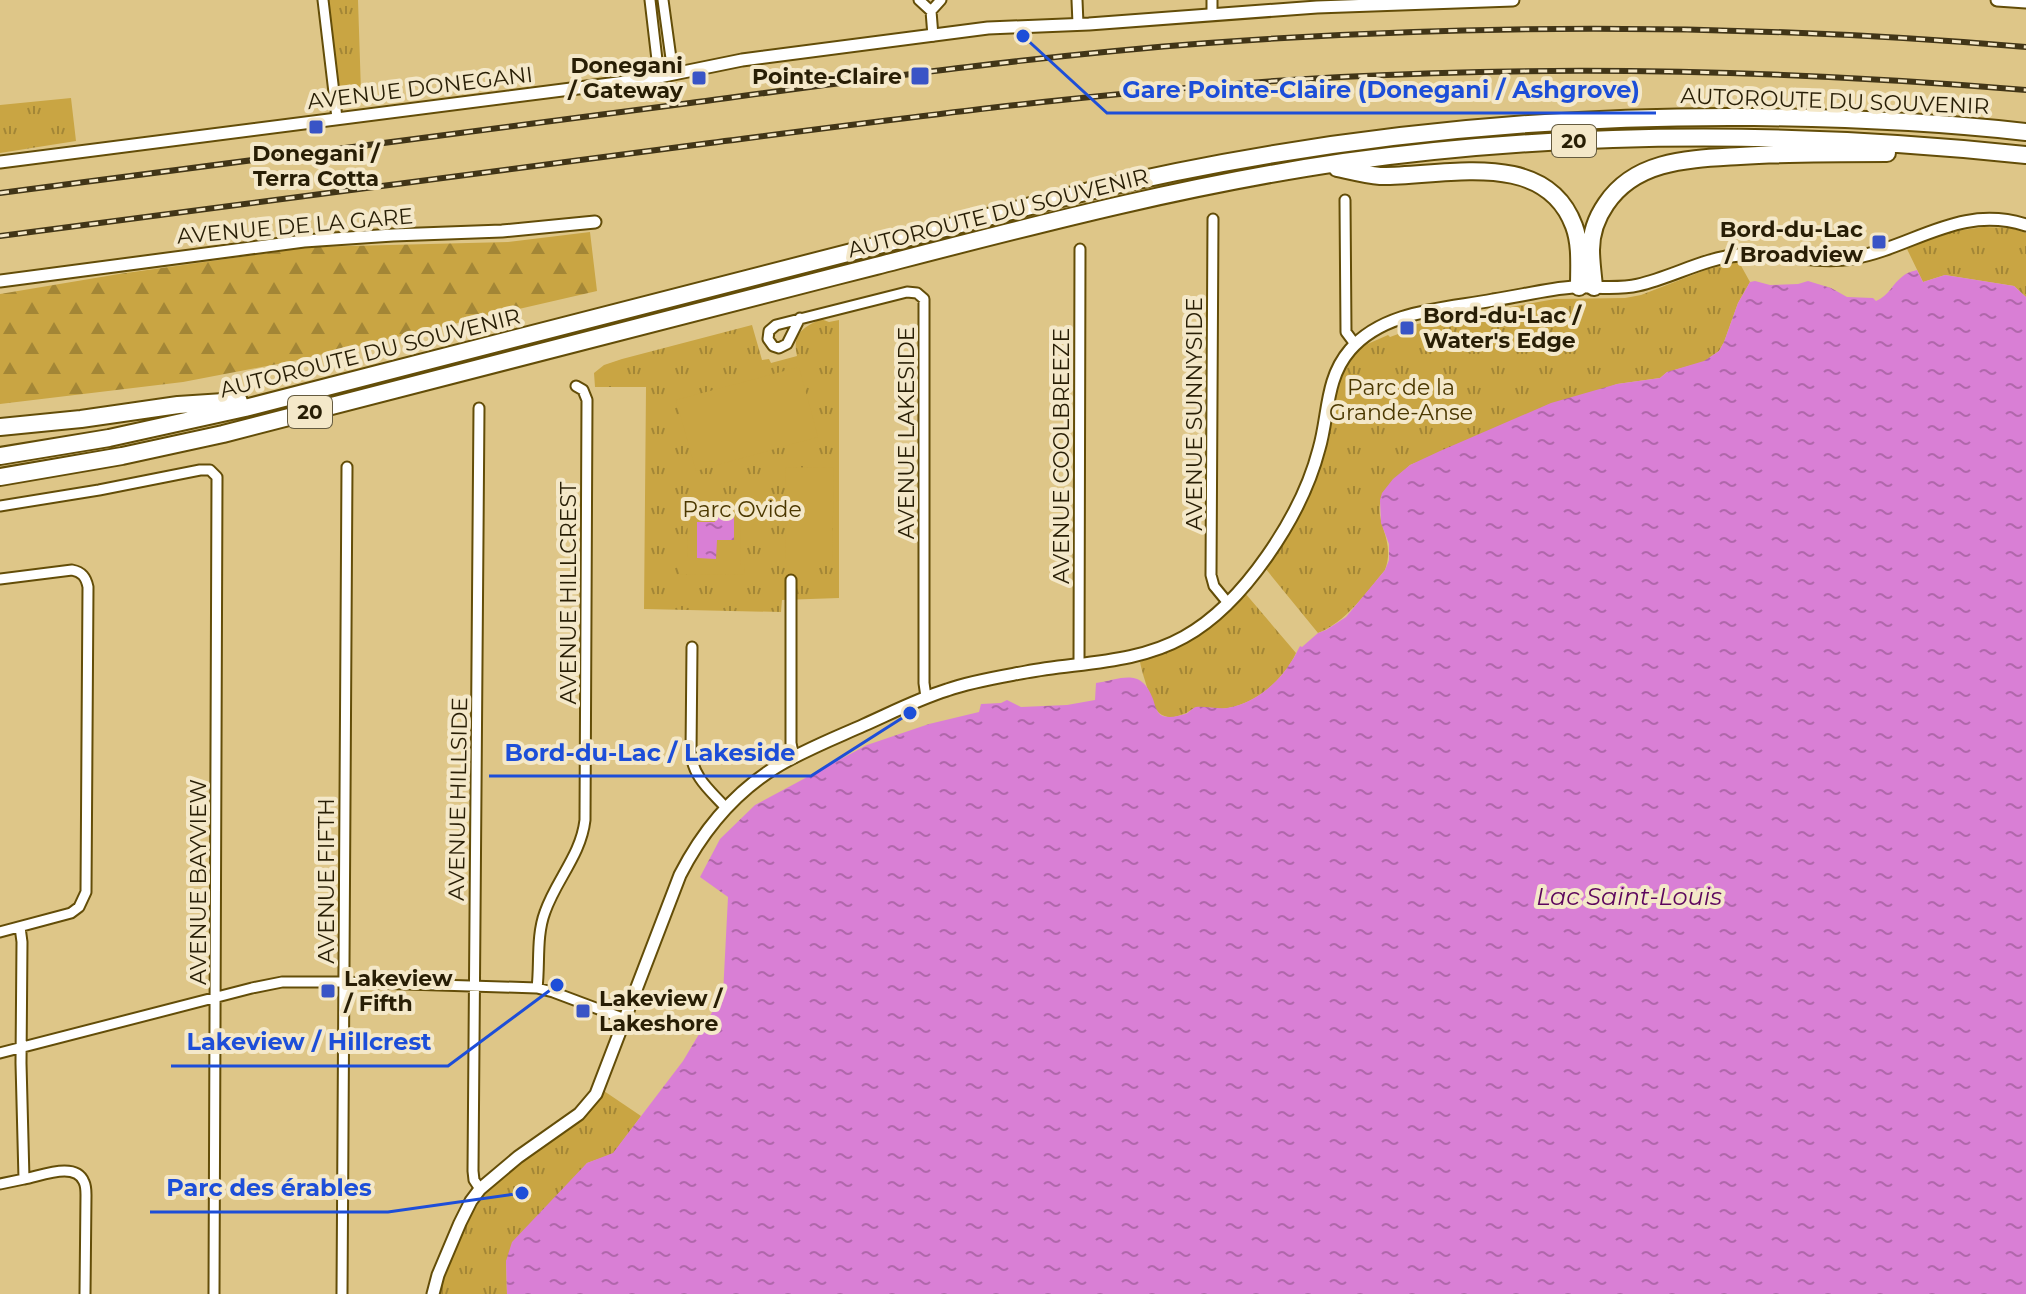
<svg xmlns="http://www.w3.org/2000/svg" width="2026" height="1294" viewBox="0 0 2026 1294" font-family="Montserrat,sans-serif">
<style>
.grass{fill:url(#grass-tufts)}
.forest{fill:url(#forest-firs)}
.pitch{fill:#c9a543}
.water{fill:url(#water-ripples)}
.lines{fill:none;stroke-linecap:round;stroke-linejoin:round}
.minor-casing{stroke:#634d08;stroke-width:13}
.tertiary-casing{stroke:#634d08;stroke-width:15}
.motorway-casing{stroke:#634d08;stroke-width:20}
.minor{stroke:#fff;stroke-width:9}
.tertiary{stroke:#fff;stroke-width:11}
.motorway{stroke:#fff;stroke-width:16}
.rail-casing{stroke:#413517;stroke-width:6}
.rail{stroke:#f4e8c9;stroke-width:3;stroke-dasharray:9;stroke-linecap:butt}
.poi-dot{fill:#3954c6;stroke:#f4e8c9;stroke-width:3}
.labels{text-anchor:middle;dominant-baseline:central;stroke-width:8;stroke-linejoin:round;paint-order:stroke}
.shield{fill:#f4e8c9;stroke:#655b40;stroke-width:2}
.shield-label{font-size:20px;font-weight:bold;fill:#281e05}
.poi-label{font-size:22px;font-weight:bold;fill:#281e05;stroke:#f4e8c9;text-anchor:end}
.street-label{font-size:22px;fill:#281e05;stroke:#f4e8c9}
.park-label{font-size:22px;fill:#4b3800;stroke:#f4e8c9}
.water-label{font-size:24px;font-style:italic;fill:#5c065c;stroke:#f4e8c9}
.leader{fill:none;stroke:#1d4ed8;stroke-width:3}
.callout-dot{fill:#1d4ed8;stroke:#f4e8c9;stroke-width:3}
.callout-label{font-size:24px;text-anchor:middle;font-weight:bold;fill:#1d4ed8;stroke:#f4e8c9;stroke-width:8;stroke-linejoin:round;paint-order:stroke}
</style>
<defs>
<pattern id="grass-tufts" width="24" height="20" patternUnits="userSpaceOnUse" patternTransform="scale(2)"><rect width="24" height="20" fill="#c9a543"/><path d="M3 7l-1-3M5 7V3M7 7l1-3M15 17l-1-3M17 17v-4M19 17l1-3" fill="none" stroke="#a38636"/></pattern>
<pattern id="forest-firs" width="22" height="20" patternUnits="userSpaceOnUse" patternTransform="scale(2)"><rect width="22" height="20" fill="#c9a543"/><path d="M5 1l3.5 6h-7zM16 11l3.5 6h-7z" fill="#a38636"/></pattern>
<pattern id="water-ripples" width="26" height="14" patternUnits="userSpaceOnUse" patternTransform="scale(2)"><rect width="26" height="14" fill="#d97fd5"/><path d="M2 4q2-2 4 0t4 0M15 11q2-2 4 0t4 0" fill="none" stroke="#b067ab"/></pattern>
</defs>
<rect width="100%" height="100%" fill="#dec688"/>
<path class="grass" d="M327,0H358L361,92H340Z
M71,98L76,141L0,153V105Z
M1984,227L2011,228L2026,233V297L2014,286L1945,275L1923,282L1907,249L1941,233Z
M1739,262L1750,282L1738,303L1724,342L1719,351L1704,362L1667,372L1660,378L1617,384L1410,465C1400,475 1385,485 1381,500C1374,523 1396,540 1385,570C1367,592 1345,623 1318,633L1265,568L1296,521L1322,464L1329,439L1338,385L1346,369L1356,353L1363,346L1388,335L1390,337L1409,330L1408,326L1422,323L1555,299L1625,298L1641,295L1708,269Z
M821,319L829,322L839,320V598L782,600L781,612L644,609L646,387H595L594,373L604,365L622,359L752,325L762,360L769,359L771,363L797,356C792,334 802,328 821,319Z
M1245,593L1296,653C1283,681 1253,707 1221,709C1213,709 1203,706 1195,708C1191,709 1188,713 1184,714C1180,716 1176,716 1172,718C1167,717 1163,716 1159,713C1152,705 1142,673 1140,662L1193,640L1220,620Z
M604,1091L641,1116L613,1154L587,1163L506,1261L507,1294H439L441,1286C457,1248 469,1205 500,1178C537,1145 577,1135 604,1091Z"/>
<path class="forest" d="M590,232L597,291L293,361L183,382L0,404V294L119,274L310,247L508,242Z"/>
<path class="pitch" d="M799,367L818,437L696,471L676,400Z
M786,467L834,468L832,562H785Z
M688,509L741,510L740,564L745,565L744,575L679,574V557H687Z"/>
<path class="water" d="M1917,270L1923,282L1945,275L2014,286L2026,297V1294H507L506,1261L512,1242L587,1163L613,1153L683,1061L723,994L728,897L700,877L720,839L755,805L867,745L929,724L979,712L981,704L1001,703L1007,700L1021,707L1067,705L1095,700L1096,683C1122,679 1141,667 1153,699C1155,705 1156,711 1161,715C1168,719 1178,716 1185,714C1189,713 1192,708 1196,707C1204,706 1217,709 1227,708C1253,704 1278,684 1291,662C1295,657 1297,651 1300,646L1302,647L1318,633L1326,630L1346,617L1385,570L1389,560V544L1381,523L1380,500L1382,493L1393,479L1410,465L1440,451L1551,403L1617,384L1660,378L1667,372L1704,361L1719,351L1724,342L1738,303L1750,282L1755,281L1770,285L1798,284L1808,281L1831,288L1847,297L1873,298L1876,301C1889,296 1892,284 1903,276C1906,273 1913,271 1917,270Z
M716,515H734V540H717L716,559L697,558V522H715Z"/>
<g class="lines">
<defs>
<path id="minor" d="M323,0L337,118
M650,0L659,77
M663,0L673,73
M919,0L931,11L941,0
M1077,0L1078,24
M1212,0V15
M931,11L933,36
M1345,200L1346,332L1355,344
M1213,219L1211,575L1214,586L1228,603
M800,318L787,344L779,348L773,346L768,339L769,331L776,325L907,292L917,293L924,299V683L926,697
M479,408L473,1171L474,1180L480,1189
M0,506L99,490L200,470H210L217,477L214,1294
M0,579L72,570C82,572 86,577 88,587L86,892L79,907L71,913L0,932
M791,580V743L794,758
M692,647L691,753C693,778 711,791 726,808
M1079,663L1080,249
M20,927L22,942L21,1063L24,1179C41,1176 76,1161 84,1182C86,1186 86,1191 86,1195L85,1294
M537,988C540,964 536,936 545,912C556,880 581,855 585,820L587,400L583,390L576,386
M0,1053L252,988L282,982H343L537,988L553,992L625,1019
M0,1184L24,1179
M342,1294L347,467"/>
<path id="tertiary" d="M1997,0L2026,2
M0,162L649,79L742,60L988,28L1089,24L1317,7L1513,0
M0,281L304,241L393,235L502,231L595,222
M433,1294L438,1275L460,1223L471,1201L480,1189L518,1157L579,1114L596,1094L680,875C702,832 734,793 776,767C804,750 835,738 864,725C891,713 918,699 947,690C972,681 999,677 1026,672C1079,662 1136,664 1184,637C1244,604 1302,515 1319,449C1329,415 1325,379 1350,350C1384,310 1446,309 1493,300C1520,296 1547,289 1573,287C1595,286 1617,290 1638,285C1673,277 1704,258 1740,255C1777,252 1816,264 1853,258C1914,247 1959,204 2026,225"/>
<path id="motorway" d="M1337,168C1351,171 1366,175 1380,176C1443,177 1545,147 1574,226C1581,245 1579,266 1579,287
M1594,287C1593,275 1591,262 1591,250C1591,234 1597,217 1606,204C1636,159 1691,159 1740,156C1789,153 1838,153 1887,153
M0,427L81,419L178,405L239,401
M0,456L109,438L245,408L1081,193C1302,140 1527,115 1754,117C1844,118 1936,122 2026,132
M0,477L122,456L223,434C441,380 658,321 876,266C1031,226 1186,185 1344,162C1571,130 1799,131 2026,155"/>
</defs>
<use href="#minor" class="minor-casing"/>
<use href="#tertiary" class="tertiary-casing"/>
<use href="#motorway" class="motorway-casing"/>
<use href="#minor" class="minor"/>
<use href="#tertiary" class="tertiary"/>
<use href="#motorway" class="motorway"/>
<defs>
<path id="rail" d="M0,193C230,163 460,133 690,103C862,80 1035,56 1208,43C1481,23 1754,24 2026,47
M0,236C237,205 473,174 710,143C920,116 1130,88 1341,77C1570,65 1798,71 2026,90"/>
</defs>
<use href="#rail" class="rail-casing"/>
<use href="#rail" class="rail"/>
</g>
<g class="poi-dot">
<rect x="910" y="66" width="20" height="20" rx="4"/>
<rect x="691" y="70" width="16" height="16" rx="4"/>
<rect x="308" y="119" width="16" height="16" rx="4"/>
<rect x="1871" y="234" width="16" height="16" rx="4"/>
<rect x="1399" y="320" width="16" height="16" rx="4"/>
<rect x="320" y="983" width="16" height="16" rx="4"/>
<rect x="575" y="1003" width="16" height="16" rx="4"/>
</g>
<g class="labels">
<g class="shield">
<rect x="1552" y="125" width="44" height="32" rx="6"/>
<rect x="288" y="396" width="44" height="32" rx="6"/>
</g>
<g class="shield-label">
<text x="1574" y="141">20</text>
<text x="310" y="412">20</text>
</g>
<g class="poi-label">
<text x="683" y="65">Donegani<tspan x="683" dy="25">/ Gateway</tspan></text>
<text x="902" y="76">Pointe-Claire</text>
<text x="316" y="153" text-anchor="middle">Donegani /<tspan x="316" dy="25">Terra Cotta</tspan></text>
<text x="1863" y="229">Bord-du-Lac<tspan x="1863" dy="25">/ Broadview</tspan></text>
<text x="1423" y="315" text-anchor="start">Bord-du-Lac /<tspan x="1423" dy="25">Water's Edge</tspan></text>
<text x="344" y="978" text-anchor="start">Lakeview<tspan x="344" dy="25">/ Fifth</tspan></text>
<text x="599" y="998" text-anchor="start">Lakeview /<tspan x="599" dy="25">Lakeshore</tspan></text>
</g>
<g class="street-label">
<text transform="translate(420 88) rotate(-7)">AVENUE DONEGANI</text>
<text transform="translate(1835 101) rotate(2)">AUTOROUTE DU SOUVENIR</text>
<text transform="translate(998 213) rotate(-14)">AUTOROUTE DU SOUVENIR</text>
<text transform="translate(295 226) rotate(-5)">AVENUE DE LA GARE</text>
<text transform="translate(370 353) rotate(-14)">AUTOROUTE DU SOUVENIR</text>
<text transform="translate(1194 414) rotate(-90)">AVENUE SUNNYSIDE</text>
<text transform="translate(906 433) rotate(-90)">AVENUE LAKESIDE</text>
<text transform="translate(1061 456) rotate(-90)">AVENUE COOLBREEZE</text>
<text transform="translate(568 593) rotate(-90)">AVENUE HILLCREST</text>
<text transform="translate(458 799) rotate(-89)">AVENUE HILLSIDE</text>
<text transform="translate(326 881) rotate(-90)">AVENUE FIFTH</text>
<text transform="translate(198 882) rotate(-90)">AVENUE BAYVIEW</text>
</g>
<g class="park-label">
<text x="1401" y="387">Parc de la<tspan x="1401" dy="25">Grande-Anse</tspan></text>
<text x="742" y="509">Parc Ovide</text>
</g>
<g class="water-label">
<text x="1629" y="896">Lac Saint-Louis</text>
</g>
</g>
<path class="leader" d="M1023 36L1107 113H1656M910 713L811 776H489M557 985L448 1066H171M522 1193L388 1212H150"/>
<g class="callout-dot">
<circle cx="1023" cy="36" r="8"/>
<circle cx="910" cy="713" r="8"/>
<circle cx="557" cy="985" r="8"/>
<circle cx="522" cy="1193" r="8"/>
</g>
<g class="callout-label">
<text x="1381" y="98">Gare Pointe-Claire (Donegani / Ashgrove)</text>
<text x="650" y="761">Bord-du-Lac / Lakeside</text>
<text x="309" y="1050">Lakeview / Hillcrest</text>
<text x="269" y="1196">Parc des érables</text>
</g>
</svg>
